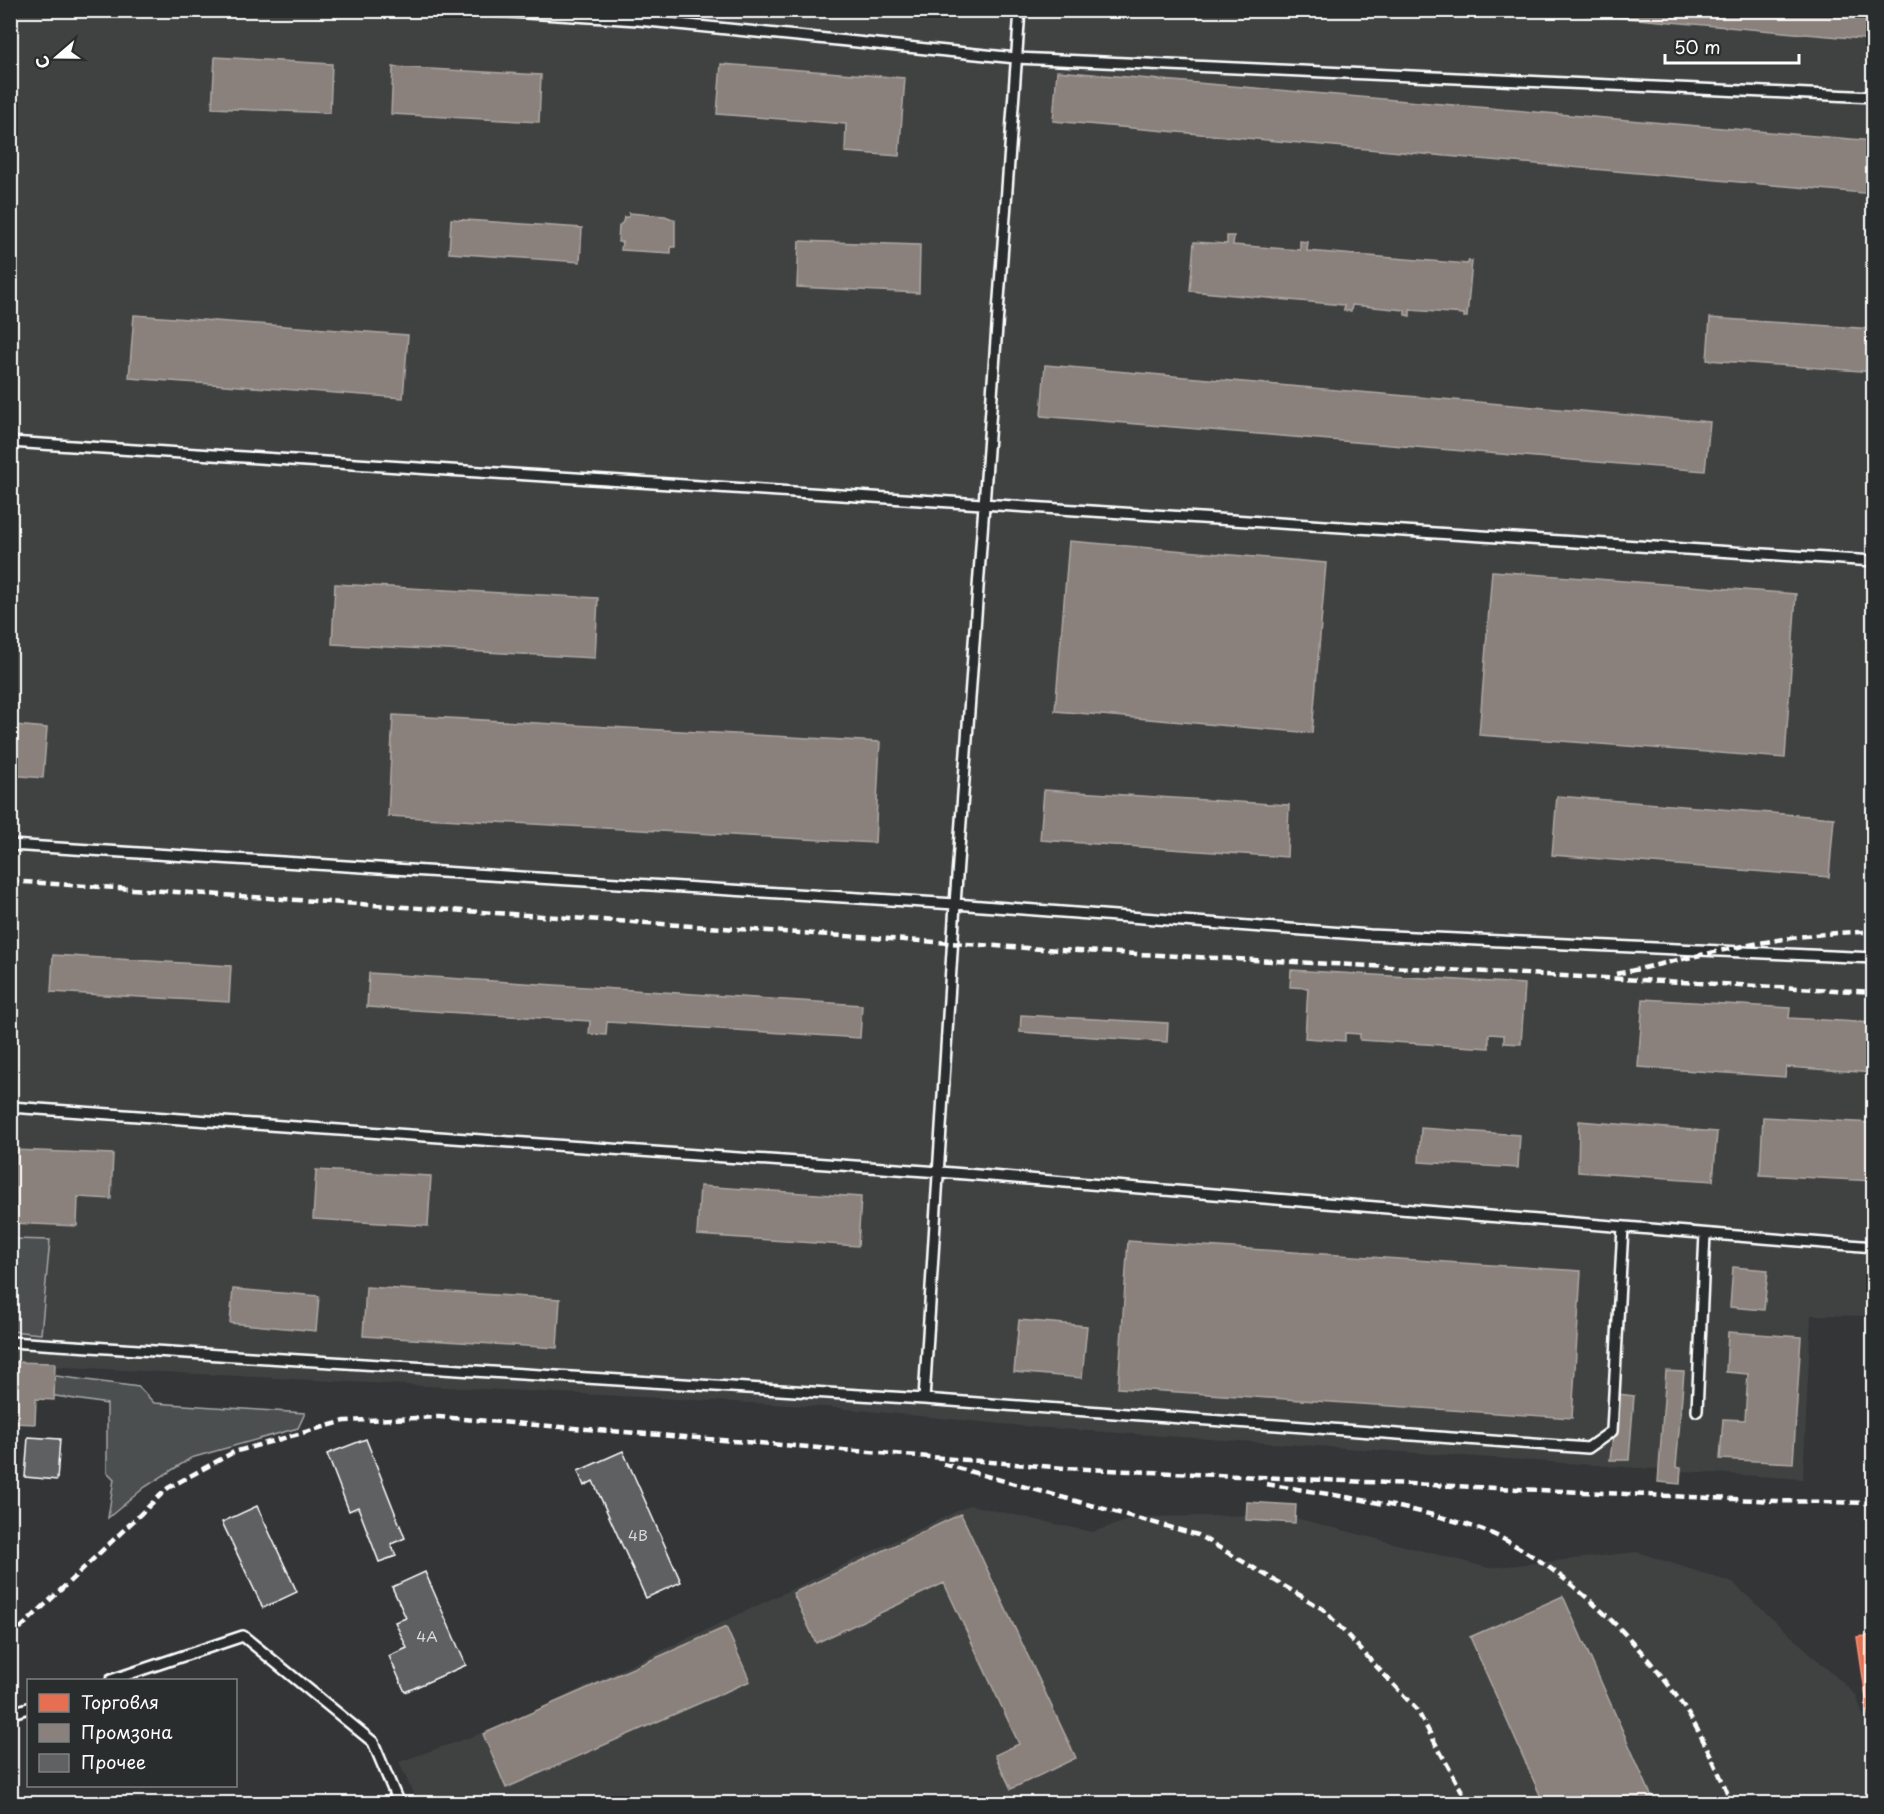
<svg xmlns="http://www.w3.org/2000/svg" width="1884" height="1814" viewBox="0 0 1884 1814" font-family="'Playpen Sans',sans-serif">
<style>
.built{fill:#404243}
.green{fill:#4c4f50;stroke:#a6a7a8;stroke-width:1.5}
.shops{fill:#e76f51;stroke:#ee9a85;stroke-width:1.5}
.industry{fill:#8a817c;stroke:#ada7a3;stroke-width:1.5}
.building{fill:#5f6162;stroke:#fff;stroke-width:1.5}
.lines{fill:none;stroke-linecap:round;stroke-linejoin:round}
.service-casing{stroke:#fff;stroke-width:14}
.service{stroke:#2a2d2e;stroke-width:9}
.rail{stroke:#fff;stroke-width:4.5;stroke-dasharray:9 4.5;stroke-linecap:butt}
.labels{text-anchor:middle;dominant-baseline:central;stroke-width:6;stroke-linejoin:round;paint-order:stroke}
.number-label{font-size:15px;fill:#d7d8d8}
</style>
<rect width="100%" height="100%" fill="#333536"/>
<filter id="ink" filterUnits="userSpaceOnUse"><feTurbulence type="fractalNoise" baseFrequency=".0167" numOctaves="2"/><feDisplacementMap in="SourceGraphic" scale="12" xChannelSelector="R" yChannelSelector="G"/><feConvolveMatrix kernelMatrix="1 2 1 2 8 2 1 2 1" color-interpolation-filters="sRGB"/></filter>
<g filter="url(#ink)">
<path class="built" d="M10,11H1873L1874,1316L1811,1315L1803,1479L1032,1427L826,1407L11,1364Z
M970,1505L1092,1532L1139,1517L1284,1515L1489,1568L1637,1552L1733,1583L1856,1695L1873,1746L1874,1803L418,1804L399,1762L502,1726Z"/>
<path class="green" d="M11,1239L50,1240L41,1334L11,1331Z
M41,1374L139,1387L154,1403L305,1413L298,1428L191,1458L145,1487L108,1518L114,1479L107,1472V1404L43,1394Z"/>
<path class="shops" d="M1874,1635V1752L1857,1637Z"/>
<path class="industry" d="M1534,10H1874V40Z
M215,57L332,64L330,113L212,108Z
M721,64L905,78L899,156L845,152L846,124L717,114Z
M393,67L541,75L539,122L391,114Z
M1057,71L1874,141V194L1053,121Z
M629,213L665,216L675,220V247H671V253L621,250L622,242H618L619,226L623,222L624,217H629Z
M451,219L582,228L580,262L449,253Z
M1227,236H1234L1233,245L1300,250V241L1308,242L1307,251L1468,264V261H1472L1467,317H1464V314L1410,310V316L1405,315V310L1352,305L1351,311H1344V305L1190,291L1194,242L1227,244Z
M799,241L920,245L919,293L797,287Z
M134,315L408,335L403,398L129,378Z
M1710,318L1874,329V372L1707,360Z
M1045,365L1710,422L1705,471L1041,416Z
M1069,541L1326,563L1312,733L1055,711Z
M1492,571L1796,594L1785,758L1479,735Z
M335,584L598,598L595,658L332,644Z
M393,715L880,742L875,843L388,816Z
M15,725L47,728L43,778L10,775Z
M1044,790L1289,805L1287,857L1040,840Z
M1557,796L1834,818L1829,877L1552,855Z
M53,955L231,966L229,1002L51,992Z
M1291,970L1525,984L1521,1044L1504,1043V1035L1489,1034V1048L1360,1040V1034L1345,1033V1041L1305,1038L1308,988L1290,987Z
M369,973L862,1005L860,1038L607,1022L606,1035L589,1034L590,1021L367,1007Z
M1643,999L1790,1008L1789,1018L1874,1023V1073L1786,1067L1785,1077L1638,1067Z
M1021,1015L1168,1023L1167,1042L1020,1032Z
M1763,1117L1874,1123V1181L1760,1175Z
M1579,1121L1717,1132L1713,1181L1578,1172Z
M1421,1128L1520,1135L1518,1168L1419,1162Z
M14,1150L113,1154L111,1199L78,1197L77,1226L11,1223Z
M316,1170L431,1176L428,1226L313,1219Z
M700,1186L861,1197L858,1246L697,1235Z
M1128,1241L1581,1271L1572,1418L1118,1388Z
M1733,1267L1768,1270L1764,1310L1730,1307Z
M366,1287L560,1299L557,1348L363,1336Z
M233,1289L319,1296L316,1331L230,1323Z
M1019,1320L1087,1326L1082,1378L1014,1372Z
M1728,1332L1801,1337L1793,1463L1720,1459L1723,1419L1745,1420L1748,1374L1726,1372Z
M10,1362L55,1363L54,1400L36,1399L35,1424L10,1423Z
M1666,1371L1684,1372L1676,1467L1681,1468L1680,1484L1658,1482Z
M1618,1394L1634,1396L1629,1460H1610Z
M1247,1502L1296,1505L1295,1523L1246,1520Z
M961,1514L1076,1758L1011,1789L995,1755L1019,1744L944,1583L816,1643L793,1593Z
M1563,1596L1655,1804H1544L1470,1637Z
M726,1627L750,1681L506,1788L483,1734Z"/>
<path class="building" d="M28,1437L60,1439L57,1480L25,1477Z
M366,1439L405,1538L391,1544L396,1556L379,1562L358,1507L349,1511L327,1454Z
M623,1451L681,1582L646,1598L593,1481L584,1486L578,1471Z
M257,1506L297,1592L263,1608L222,1522Z
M425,1572L466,1665L405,1692L389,1656L407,1648L395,1622L406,1618L392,1587Z"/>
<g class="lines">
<defs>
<path id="service" d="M475,10L638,20L1016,58L1874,97
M10,442L1874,561
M10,845L955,904L1370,935L1874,958
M10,1107L940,1172L1874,1247
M10,1342L924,1399L1588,1448L1612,1431L1623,1227
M924,1399L955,904L1020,10
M1697,1411L1705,1234
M111,1680L243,1636L373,1742L399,1804
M10,1714L28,1708"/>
</defs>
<use href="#service" class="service-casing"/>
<use href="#service" class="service"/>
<path class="rail" d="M10,881L1042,949L1874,992
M1616,974C1700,956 1788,931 1874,932
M943,1464L1198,1535L1323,1609L1417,1710L1469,1804
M1266,1484C1338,1496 1410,1505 1480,1529C1551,1554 1643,1643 1683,1706C1703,1736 1718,1770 1732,1804
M10,1638L168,1488L234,1452L345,1421L439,1417L1065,1468L1777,1501L1874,1503"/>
</g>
</g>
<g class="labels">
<g class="number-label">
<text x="638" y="1534">4В</text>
<text x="427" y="1635">4А</text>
</g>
</g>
<rect width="1884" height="1814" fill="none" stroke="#2a2d2e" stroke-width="36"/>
<rect x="18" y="18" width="1848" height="1778" fill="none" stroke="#fff" stroke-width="2" filter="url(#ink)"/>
<rect x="27" y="1679" width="210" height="108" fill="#2a2d2e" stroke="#7f8182" stroke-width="1.5"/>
<rect x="39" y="1694" width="30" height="18" fill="#e76f51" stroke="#7f8182" stroke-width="1.5"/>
<text x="81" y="1709" font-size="18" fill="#ffffff">Торговля</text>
<rect x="39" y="1724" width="30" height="18" fill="#8a817c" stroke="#7f8182" stroke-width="1.5"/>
<text x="81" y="1739" font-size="18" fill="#ffffff">Промзона</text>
<rect x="39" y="1754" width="30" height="18" fill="#5f6162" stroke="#7f8182" stroke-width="1.5"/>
<text x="81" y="1769" font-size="18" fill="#ffffff">Прочее</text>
<g transform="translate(57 57) rotate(250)" stroke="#2a2d2e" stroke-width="4.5" paint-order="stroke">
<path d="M0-4.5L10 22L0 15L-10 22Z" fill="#ffffff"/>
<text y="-9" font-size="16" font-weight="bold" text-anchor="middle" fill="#ffffff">С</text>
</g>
<path d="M1665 54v9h134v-9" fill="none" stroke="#ffffff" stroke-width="3"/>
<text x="1674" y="54" font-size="18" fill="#ffffff" stroke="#2a2d2e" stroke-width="4.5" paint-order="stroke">50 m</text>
</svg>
